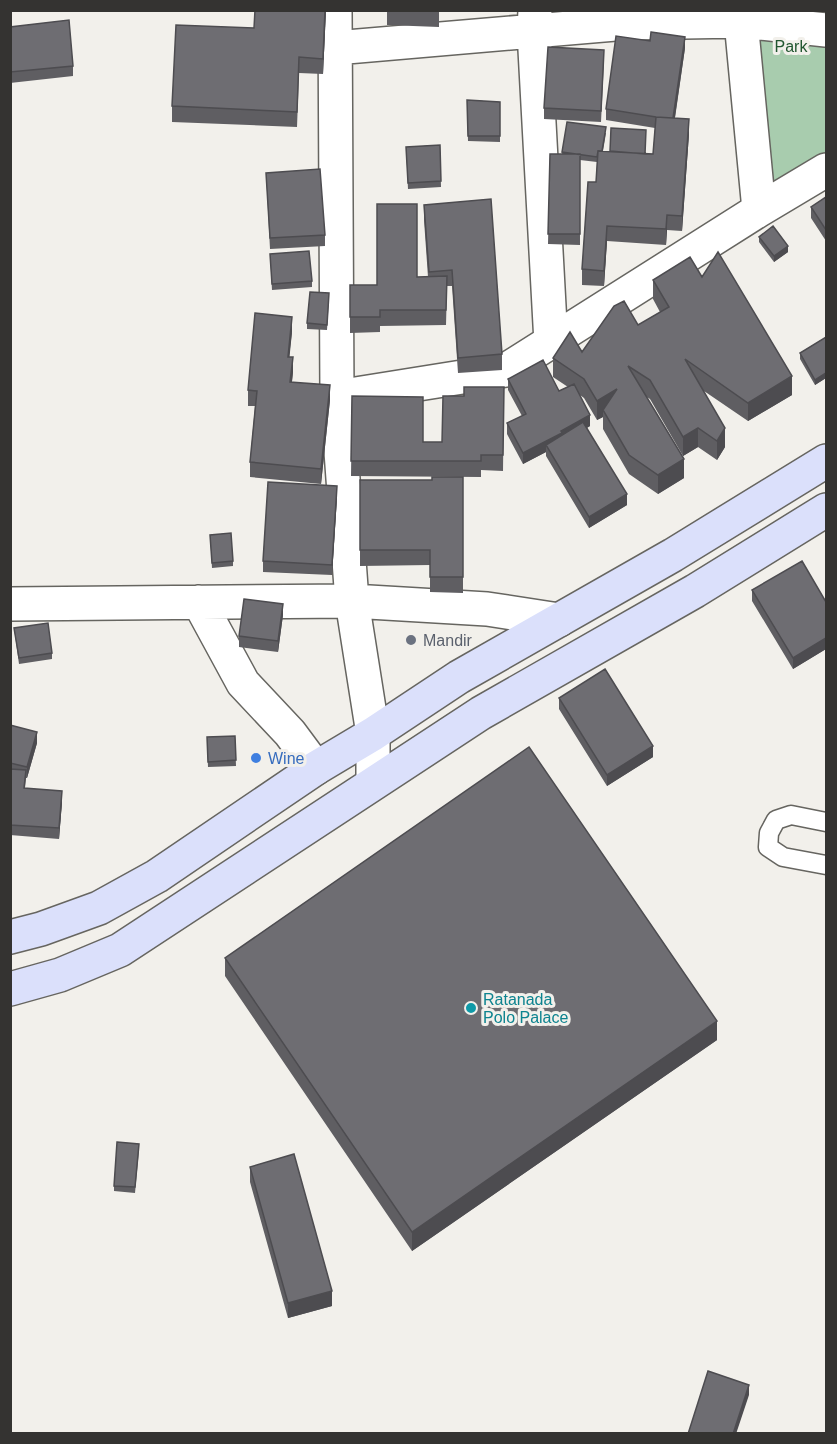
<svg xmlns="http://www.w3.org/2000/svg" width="837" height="1444" viewBox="0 0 837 1444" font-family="Arial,sans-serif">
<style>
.park{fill:#a8ccae}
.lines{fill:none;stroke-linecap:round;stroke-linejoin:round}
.lane-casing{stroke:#666560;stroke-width:21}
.street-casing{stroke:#666560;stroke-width:36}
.secondary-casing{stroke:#666560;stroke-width:36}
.lane{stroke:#fff;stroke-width:18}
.street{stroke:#fff;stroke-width:33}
.secondary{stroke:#dbe0fb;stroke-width:33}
.wall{fill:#5f5e62}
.shaded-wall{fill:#4d4c50}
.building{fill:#6e6d72;stroke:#4d4c50;stroke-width:1.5}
.worship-dot{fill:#6b7280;stroke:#f2f0eb;stroke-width:2}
.shop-dot{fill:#3f7fe0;stroke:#f2f0eb;stroke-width:2}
.culture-dot{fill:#0f9aa8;stroke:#f2f0eb;stroke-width:2}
.labels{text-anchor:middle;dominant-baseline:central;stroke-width:6;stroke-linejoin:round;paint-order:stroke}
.park-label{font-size:16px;fill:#21562f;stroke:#f2f0eb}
.worship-label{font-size:16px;fill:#5b616d;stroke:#f2f0eb;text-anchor:start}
.shop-label{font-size:16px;fill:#366cbe;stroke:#f2f0eb;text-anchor:start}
.culture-label{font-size:16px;fill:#0d838f;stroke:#f2f0eb;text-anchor:start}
</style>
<rect width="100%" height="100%" fill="#f2f0eb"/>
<path class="park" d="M815,10L826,12V158L766,194L753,11Z"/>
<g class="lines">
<defs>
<path id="lane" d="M826,822L791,815L776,820L769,833L768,847L783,857L826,865"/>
<path id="street" d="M335,10L337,397L352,601L373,734V783
M535,10L534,31L551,343
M741,21L759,210
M335,48L627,23L741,21L826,30
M337,397L506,370L759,210L826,170
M199,602L243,683L290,733L316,768
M10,604L352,601L487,609L559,620"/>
<path id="secondary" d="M10,937L41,929L99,908L157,876L316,768L373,734L459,677L673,555L826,461
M10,989L60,975L120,950L481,713L695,591L826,510"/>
</defs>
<use href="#lane" class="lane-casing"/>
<use href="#street" class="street-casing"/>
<use href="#secondary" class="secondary-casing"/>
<use href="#lane" class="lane"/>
<use href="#street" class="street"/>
<use href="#secondary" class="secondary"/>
</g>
<path class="wall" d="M326,10L323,74L299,73L297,127L172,122V106L254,28Z
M387,10H439V27L387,25Z
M10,27L73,66V76L10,83Z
M685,48L675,118L689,134L682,231L667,230L666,245L607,241L604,286L582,285V269L596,182L597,162L580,160V245L548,244L550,154H562L567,122L606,133L603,151L653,154L655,128L606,120V109Z
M604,61L601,122L544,119V108Z
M467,100L500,102V142L468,141Z
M440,145L441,187L408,189L406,147Z
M266,173L325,235V246L270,249Z
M826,197V241L811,218V207Z
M424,205L502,354V370L458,373L452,286H447L446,325L380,326V332L350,333V285H377L417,277H428L424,220Z
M759,237L788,252L774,262L759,242Z
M270,254L312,281V287L272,290Z
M702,277L792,395L748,421L704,391L725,447L717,460L698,447L683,456L650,399L647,397L684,478L658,494L629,474L603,429V417L597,420L584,398L580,395L590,426L587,428L627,505L589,528L546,456V452L523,464L507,434V423L522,416L508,390V379L559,391L568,387L553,377V358L582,352L638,325L660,312L653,299V280Z
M329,299L327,330L307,329V323Z
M292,332L289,357L293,372L292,382L330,400L321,484L250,477V462L255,406H248V390Z
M826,337V378L815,385L800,359V353Z
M504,387L503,471L481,470V477L351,476L352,396L423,442H442L464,396Z
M463,477V593L430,592V565L360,566V480H432Z
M337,497L332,575L263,572V561Z
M210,535L233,561V566L212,568Z
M752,590L826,602V649L793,669L752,601Z
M283,615L278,652L239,647V636Z
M14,628L52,653V659L19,664Z
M559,698L653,757L607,786L559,709Z
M10,725L37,743L27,778H26L25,788L62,802L59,839L10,835Z
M235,736L236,766L208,767L207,737Z
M225,958L717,1040L412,1251L225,976Z
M139,1150L135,1193L114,1191V1186Z
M250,1167L332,1306L288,1318L250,1182Z"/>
<path class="shaded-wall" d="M325,10H326L323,74V59Z
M685,37V48L673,130V119Z
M689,119V134L682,231V216Z
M667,215V230L666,245V229Z
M607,226V241L604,286V271Z
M788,246V252L774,262V256Z
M292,317V332L288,372V357Z
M293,357V372L290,397V382Z
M826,373V378L815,385V380Z
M792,376V395L748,421V403Z
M330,385V400L321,484V469Z
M617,389L603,410V417L597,420V401Z
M590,415V426L562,441L546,445V452L523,464V453Z
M698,428V447L683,456V437Z
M725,428V447L717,460V441Z
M684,459V478L658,494V475Z
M337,486V497L332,575V565Z
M627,494V505L589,528V517Z
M283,604V615L278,652V641Z
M826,638V649L793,669V658Z
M37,732V743L27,778V767Z
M653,746V757L607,786V775Z
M62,791V802L59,839V828Z
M717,1021V1040L412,1251V1232Z
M332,1291V1306L288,1318V1303Z
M749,1385V1395L736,1434H733Z"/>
<path class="building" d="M255,10H325L323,59L299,57L297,112L172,106L176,25L254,28Z
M69,20L73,66L10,72V27Z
M651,32L685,37L673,118L656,117L606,109L616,36L650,41Z
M548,47L604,50L601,111L544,108Z
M467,100L500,102V136H468Z
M656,117L689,119L682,216L667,215L666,229L607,226L604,271L582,269L588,182H596L598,151L653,154Z
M567,122L606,127L602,151H598L597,157L562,152Z
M611,128L646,130L645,154L610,151Z
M440,145L441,181L408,183L406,147Z
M550,154H580V234H548Z
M320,169L325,235L270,238L266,173Z
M826,197V230L811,207Z
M491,199L502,354L458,358L452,270L429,272L424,205Z
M377,204H417V277L447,276L446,310H380V317H350V285H377Z
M773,226L788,246L774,256L759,237Z
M309,251L312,281L272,284L270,254Z
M718,252L792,376L748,403L685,359L725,428L717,441L698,428L683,437L650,380L628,366L684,459L658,475L629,455L603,410L617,389L597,401L584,379L553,358L570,332L582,352L614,306L624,301L638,325L669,307L653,280L690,257L702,277Z
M310,292L329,293L327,325L307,323Z
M255,313L292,317L288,357H293L290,382L330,385L321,469L250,462L257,391L248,390Z
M826,337V373L815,380L800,353Z
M543,360L559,391L574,384L590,415L561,431L562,433L523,453L507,423L526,414L508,379Z
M464,387H504L503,455H481V461H351L352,396L423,397V442H442L443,396H464Z
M583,422L627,494L589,517L546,445Z
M432,477H463V577H430V550H360V480H432Z
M268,482L337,486L332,565L263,561Z
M231,533L233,561L212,563L210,535Z
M802,561L826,602V638L793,658L752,590Z
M244,599L283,604L278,641L239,636Z
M48,623L52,653L19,658L14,628Z
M605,669L653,746L607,775L559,698Z
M10,725L37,732L27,767L10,763Z
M235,736L236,760L208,762L207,737Z
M529,747L717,1021L412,1232L225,958Z
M10,769L26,770L24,788L62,791L59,828L10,825Z
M117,1142L139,1144L135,1187L114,1186Z
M294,1154L332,1291L288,1303L250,1167Z
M708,1371L749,1385L733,1434H688Z"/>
<circle class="worship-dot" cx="411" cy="640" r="6"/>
<circle class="shop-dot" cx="256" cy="758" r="6"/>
<circle class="culture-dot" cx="471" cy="1008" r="6"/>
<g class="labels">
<g class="park-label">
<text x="791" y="46">Park</text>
</g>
<g class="worship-label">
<text x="423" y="640">Mandir</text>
</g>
<g class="shop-label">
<text x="268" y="758">Wine</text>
</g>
<g class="culture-label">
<text x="483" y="999">Ratanada<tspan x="483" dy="18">Polo Palace</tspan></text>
</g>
</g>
<rect width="837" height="1444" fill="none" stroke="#343331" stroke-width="24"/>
</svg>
